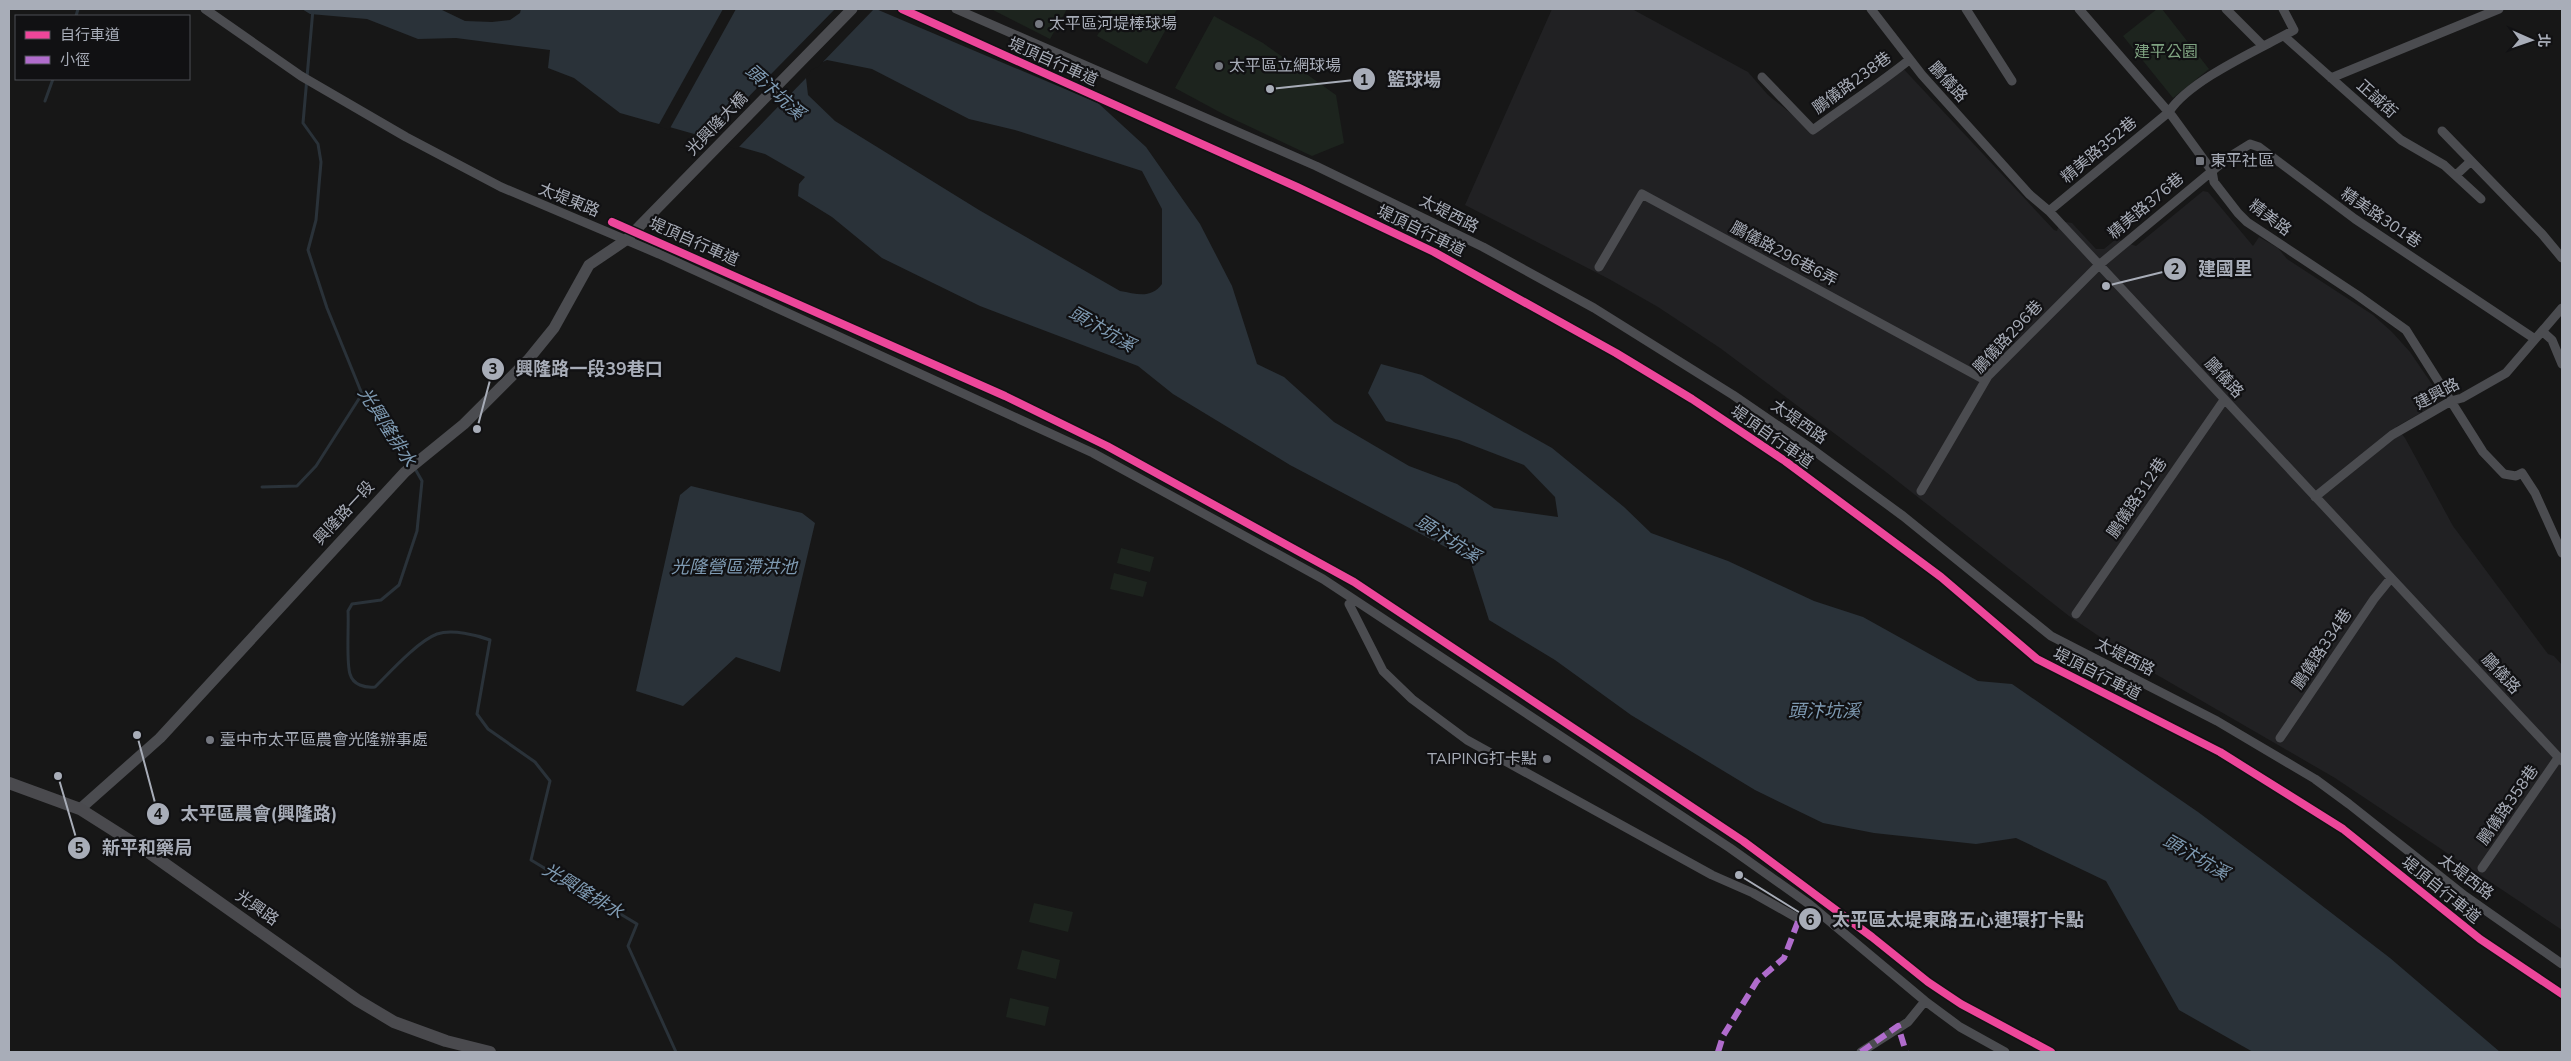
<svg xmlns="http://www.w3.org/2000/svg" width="2571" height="1061" viewBox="0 0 2571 1061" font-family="'Nunito Sans','Noto Sans TC',sans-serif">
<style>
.built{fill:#212123}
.green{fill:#1d241e}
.water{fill:#2a3239;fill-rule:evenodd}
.pier{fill:#171717}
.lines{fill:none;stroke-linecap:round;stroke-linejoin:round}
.stream{stroke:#2a3239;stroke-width:3}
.minor{stroke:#4b4c50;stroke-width:9}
.tertiary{stroke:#4b4c50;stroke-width:11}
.secondary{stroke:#4a4a4e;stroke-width:12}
.quiet{stroke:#b06ccc;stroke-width:6;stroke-dasharray:12 6;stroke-linecap:butt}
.cycleway-casing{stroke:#111113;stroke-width:11}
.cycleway{stroke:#ed469a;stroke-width:8}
.poi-dot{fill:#757880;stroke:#111113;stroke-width:2}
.labels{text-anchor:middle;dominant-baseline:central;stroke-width:4.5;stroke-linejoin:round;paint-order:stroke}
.poi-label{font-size:16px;fill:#a8adb8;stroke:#111113;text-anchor:start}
.park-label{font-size:16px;fill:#7fa381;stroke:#111113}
.street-label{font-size:16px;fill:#a8adb8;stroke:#111113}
.water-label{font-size:18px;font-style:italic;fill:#7f9bb3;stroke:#111113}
.leader{fill:none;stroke:#a8adb8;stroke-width:2}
.callout-dot{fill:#a8adb8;stroke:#111113;stroke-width:2}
.mark-label{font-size:15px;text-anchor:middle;font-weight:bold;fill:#111}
.callout-label{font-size:18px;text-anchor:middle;font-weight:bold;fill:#a8adb8;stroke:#111113;stroke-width:4.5;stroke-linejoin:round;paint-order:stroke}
</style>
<rect width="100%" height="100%" fill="#171717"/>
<path class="built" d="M1552,9H1632L1748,72L1768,95L1804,124L1812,135L1813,134L1809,129L1898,63L2054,230L2057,231L2060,221L2072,223L2096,249H2104L2116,239L2136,246L2203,191L2208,192L2253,246L2259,237L2278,248L2287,259L2373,315L2392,332L2410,352L2440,396L2438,403L2396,427L2405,438L2453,526L2548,654L2554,656L2562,665V930L2335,778L2152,672L2069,616L1886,472L1720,348L1658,307L1609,279L1465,205Z"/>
<path class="green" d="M991,9H1067L1050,39Z
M1112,9H1177L1147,64L1097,36Z
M2157,9H2162L2209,69L2173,98L2123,36Z
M1214,16L1263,43L1336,95L1344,143L1312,156L1225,115L1175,88Z
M1121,548L1154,557L1150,572L1117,563Z
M1114,573L1147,582L1143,597L1110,589Z
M1034,903L1073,912L1068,932L1029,922Z
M1022,950L1060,960L1056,979L1017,969Z
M1010,998L1049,1007L1045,1026L1006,1017Z"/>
<path class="water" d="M302,9H440L465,21L492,22L510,20L520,13L521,9H876L1098,103L1146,147L1200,224L1232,286L1257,364L1284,377L1334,422L1409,466L1457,484L1494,508L1558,517L1555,497L1524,465L1459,440L1386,421L1368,393L1381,364L1422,375L1552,448L1624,507L1651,533L1728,561L1814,601L1863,617L1978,681L2012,684L2198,812L2273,868L2390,958L2500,1052H2253L2179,1010L2106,881L2016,838L1976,844L1874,833L1823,823L1755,790L1631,715L1555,660L1489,620L1470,560L1290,465L1173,394L1138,366L980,306L882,258L832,217L798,196L799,184L805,177L765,154L620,113L574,78L548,68L550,50L456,38L418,39L367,19L310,14ZM827,60L872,69L969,119L1015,130L1142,171L1162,209V284C1151,299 1137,294 1120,291L979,210L835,121L808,95L806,78L809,68Z
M691,486L802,513L815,523L780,672L736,657L683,706L636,691L680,495Z"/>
<path class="pier" d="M723,9H736L669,130L658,126Z
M835,9H874L818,67L811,70L809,75L737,149L706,140Z"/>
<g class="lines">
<path class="stream" d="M313,9L303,123L318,144L321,162L316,220L308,250L327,308L362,394L406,453L422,481L417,531L399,585L381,600L352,604L348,611C349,625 346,662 350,674C353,685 365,688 375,687C390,672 418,641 437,634C452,629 477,635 490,640L477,714L488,729L535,762L550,781L531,860L637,924L628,946L676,1052
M76,16L78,9
M45,101L53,79
M262,487L297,486L316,466L362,394"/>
<path class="minor" d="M205,9L301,76L406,137L501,187L659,254L1093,453L1323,579L1730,848L1809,904L1925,1001L1960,1027L2005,1052
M956,9L1316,166L1483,247L1594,308L1733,395L1809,447L1903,516L2051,636L2217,721L2315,779L2349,804L2465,896L2562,964
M1871,9L1922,75L2029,194L2049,211L2562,761
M1966,9L2012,81
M2079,9L2172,116L2212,171L2214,182L2238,213L2247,222L2357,295L2406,330L2483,452L2504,474L2516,476L2522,473L2535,493L2562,553
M2226,9L2263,46
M2284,36L2401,140L2444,165L2481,199
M1762,77L1813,130C1845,106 1878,85 1909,60
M2331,78L2499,9
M2442,131L2542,234L2562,258
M2456,175L2471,161
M2049,211L2169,112C2189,80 2260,49 2294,30L2283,9
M1599,267L1642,194L1985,380
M2542,331L2552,340L2562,364
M1921,491L1988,376L2099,265L2229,157L2250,144L2259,147L2355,219L2535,339
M2315,497L2392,435L2451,401L2462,398L2506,373L2562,308
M1349,604L1383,671L1412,699L1467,740L1712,875L1753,893L1799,919
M2076,614L2224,400
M2280,738L2374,599L2391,578
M2482,868L2558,758
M1861,1052L1908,1022L1925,1001"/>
<path class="tertiary" d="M80,809L160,738L405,472L464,424L528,360L554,328L589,265L626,240L852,9"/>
<path class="secondary" d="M9,783L80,809L151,854L357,1000L394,1022L446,1041L490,1052"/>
<path class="quiet" d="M1718,1052L1723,1036L1757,981L1784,958L1799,919
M1861,1052L1898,1026L1906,1052"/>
<defs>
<path id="cycleway" d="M902,9L1297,187L1434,252L1616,353L1692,399L1785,461L1941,577L2037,659L2220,752L2343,829L2480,939L2562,994
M612,222L1005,396L1107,446L1354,582L1743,841L1872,937L1928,982L1961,1004L2051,1052"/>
</defs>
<use href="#cycleway" class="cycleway-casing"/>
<use href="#cycleway" class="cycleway"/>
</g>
<g class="poi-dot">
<circle cx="1039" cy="24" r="5"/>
<circle cx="1219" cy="66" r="5"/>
<rect x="2195" y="156" width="10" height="10" rx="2.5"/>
<circle cx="210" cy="740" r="5"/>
<circle cx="1547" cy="759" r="5"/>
</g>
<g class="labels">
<g class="poi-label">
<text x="1049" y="24">太平區河堤棒球場</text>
<text x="1229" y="66">太平區立網球場</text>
<text x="2210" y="161">東平社區</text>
<text x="220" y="740">臺中市太平區農會光隆辦事處</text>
<text x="1537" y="759" text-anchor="end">TAIPING打卡點</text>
</g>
<g class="park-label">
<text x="2166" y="52">建平公園</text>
</g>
<g class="street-label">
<text transform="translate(1053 62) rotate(24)">堤頂自行車道</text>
<text transform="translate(1948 82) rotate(48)">鵬儀路</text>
<text transform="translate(1852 83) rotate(-36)">鵬儀路238巷</text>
<text transform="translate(2377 99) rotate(42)">正誠街</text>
<text transform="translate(717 124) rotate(-46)">光興隆大橋</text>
<text transform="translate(2099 150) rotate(-40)">精美路352巷</text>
<text transform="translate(569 200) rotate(22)">太堤東路</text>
<text transform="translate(2146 206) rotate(-40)">精美路376巷</text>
<text transform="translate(1449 214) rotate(27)">太堤西路</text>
<text transform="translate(2270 218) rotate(37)">精美路</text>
<text transform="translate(2381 218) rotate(34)">精美路301巷</text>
<text transform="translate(1421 231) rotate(26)">堤頂自行車道</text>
<text transform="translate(694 242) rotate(24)">堤頂自行車道</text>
<text transform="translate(1784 254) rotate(28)">鵬儀路296巷6弄</text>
<text transform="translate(2008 337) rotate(-47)">鵬儀路296巷</text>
<text transform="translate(2224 378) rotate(47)">鵬儀路</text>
<text transform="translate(2437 394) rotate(-28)">建興路</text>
<text transform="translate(1799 422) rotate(35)">太堤西路</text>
<text transform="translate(1772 437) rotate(35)">堤頂自行車道</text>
<text transform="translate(2137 498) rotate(-56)">鵬儀路312巷</text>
<text transform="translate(344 513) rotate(-47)">興隆路一段</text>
<text transform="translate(2322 649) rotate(-56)">鵬儀路334巷</text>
<text transform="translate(2125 657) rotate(27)">太堤西路</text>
<text transform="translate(2097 674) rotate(27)">堤頂自行車道</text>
<text transform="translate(2501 674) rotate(47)">鵬儀路</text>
<text transform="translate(2508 805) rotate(-55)">鵬儀路358巷</text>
<text transform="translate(2466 877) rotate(37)">太堤西路</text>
<text transform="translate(2441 890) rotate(39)">堤頂自行車道</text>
<text transform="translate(257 908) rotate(35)">光興路</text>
</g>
<g class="water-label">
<text transform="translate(775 92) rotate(42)">頭汴坑溪</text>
<text transform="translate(1102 329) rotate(30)">頭汴坑溪</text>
<text transform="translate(387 427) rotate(57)">光興隆排水</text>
<text transform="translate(1448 539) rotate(33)">頭汴坑溪</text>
<text x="734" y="567">光隆營區滯洪池</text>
<text x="1824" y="711">頭汴坑溪</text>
<text transform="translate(2196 857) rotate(30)">頭汴坑溪</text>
<text transform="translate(583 891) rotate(31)">光興隆排水</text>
</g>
</g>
<path class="leader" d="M1270 89L1364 79M2106 286L2175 269M477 429L493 369M137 735L158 814M58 776L79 848M1739 875L1810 919"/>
<g class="callout-dot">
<circle cx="1270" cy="89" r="5"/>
<circle cx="2106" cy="286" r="5"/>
<circle cx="477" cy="429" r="5"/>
<circle cx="137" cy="735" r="5"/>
<circle cx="58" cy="776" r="5"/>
<circle cx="1739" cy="875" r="5"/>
<circle cx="1364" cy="79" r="12"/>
<circle cx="2175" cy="269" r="12"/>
<circle cx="493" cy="369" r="12"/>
<circle cx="158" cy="814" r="12"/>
<circle cx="79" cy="848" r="12"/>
<circle cx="1810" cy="919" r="12"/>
</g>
<g class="mark-label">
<text x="1364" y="85">1</text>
<text x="2175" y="274">2</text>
<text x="493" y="374">3</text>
<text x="158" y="819">4</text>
<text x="79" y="853">5</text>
<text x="1810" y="925">6</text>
</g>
<g class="callout-label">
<text x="1414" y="86">籃球場</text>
<text x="2225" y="275">建國里</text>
<text x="589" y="375">興隆路一段39巷口</text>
<text x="259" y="820">太平區農會(興隆路)</text>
<text x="147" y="854">新平和藥局</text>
<text x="1958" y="926">太平區太堤東路五心連環打卡點</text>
</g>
<rect width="2571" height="1061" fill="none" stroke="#a8adb8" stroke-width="20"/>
<rect x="15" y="15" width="175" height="65" fill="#111113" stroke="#4d4f55"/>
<rect x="25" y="31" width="25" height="8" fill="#ed469a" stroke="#4d4f55"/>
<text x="60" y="40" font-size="15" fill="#a8adb8">自行車道</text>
<rect x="25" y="56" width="25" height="8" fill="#b06ccc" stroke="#4d4f55"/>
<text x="60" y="65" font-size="15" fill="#a8adb8">小徑</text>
<g transform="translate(2531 40) rotate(92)" stroke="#111113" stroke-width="4" paint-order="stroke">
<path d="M0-4L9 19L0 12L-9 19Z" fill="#a8adb8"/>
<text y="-8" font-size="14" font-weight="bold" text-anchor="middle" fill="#a8adb8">北</text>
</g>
</svg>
